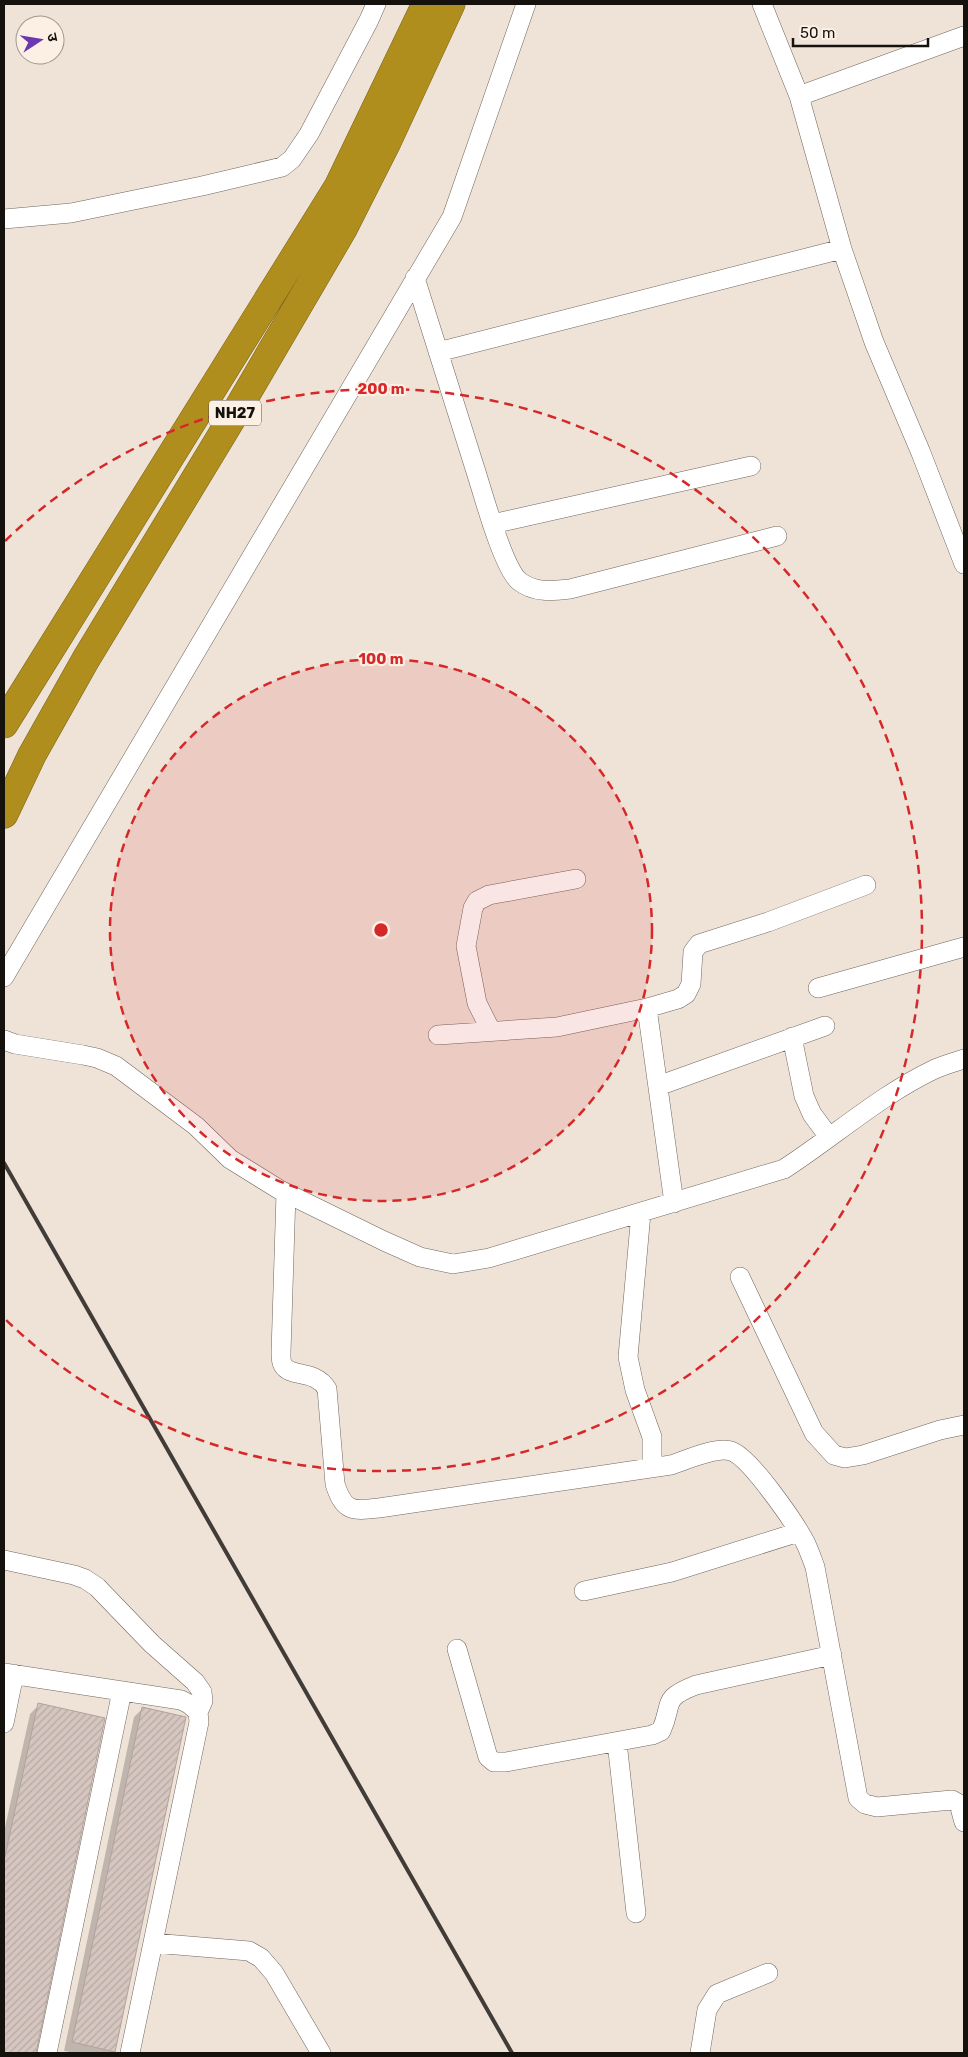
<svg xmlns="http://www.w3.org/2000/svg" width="968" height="2057" viewBox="0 0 968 2057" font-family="Rubik,'Noto Sans Devanagari',sans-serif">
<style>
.shadow{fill:#0003}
.building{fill:url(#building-hatch);stroke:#b2a29d}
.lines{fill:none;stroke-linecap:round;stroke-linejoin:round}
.minor-casing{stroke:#70665c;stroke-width:20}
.highway-casing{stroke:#796318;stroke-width:29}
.minor{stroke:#fff;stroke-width:19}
.highway{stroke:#af8e1d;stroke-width:28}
.rail{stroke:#413c37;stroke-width:4}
.ring{fill:none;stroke:#d62828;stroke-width:2.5;stroke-dasharray:9 6}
.labels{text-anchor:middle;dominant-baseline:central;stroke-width:4.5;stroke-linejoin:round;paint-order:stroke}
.shield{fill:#fcf0e5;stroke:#5a554e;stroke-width:1}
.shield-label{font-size:15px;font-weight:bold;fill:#15120e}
.centre{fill:#d62828;stroke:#fcf0e5;stroke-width:2.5}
.ring-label{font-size:15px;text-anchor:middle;font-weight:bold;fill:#d62828;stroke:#fcf0e5;stroke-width:4.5;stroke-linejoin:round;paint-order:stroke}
</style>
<defs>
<pattern id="building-hatch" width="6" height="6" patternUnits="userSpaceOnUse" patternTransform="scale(1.25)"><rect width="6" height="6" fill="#d6c6c0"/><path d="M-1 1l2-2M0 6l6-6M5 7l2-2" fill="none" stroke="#b7a9a4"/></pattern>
</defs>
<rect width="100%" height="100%" fill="#efe3d8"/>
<path class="shadow" d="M39,1705L35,2053H4V1832L30,1714Z
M143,1708L114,2051L112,2053H75L64,2051L134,1717Z"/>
<path class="building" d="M38,1703L105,1718L36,2053H4V1861Z
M142,1707L186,1717L115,2052L72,2042Z"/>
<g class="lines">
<defs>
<path id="minor" d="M762,4L799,96L842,249L874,342L921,453L964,564
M799,96L964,36
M4,219L71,213L202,186L282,167L292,159L309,134L369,20L376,4
M415,278C436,344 456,409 477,475C484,497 503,567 519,581C534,593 552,591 570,589L777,536
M438,352L842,249
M492,524L751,466
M4,977L452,217L526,4
M818,988L964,947
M647,1008L674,1203
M491,1031L477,1003L466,946L473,908L477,901L489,895L576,879
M438,1035L557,1027L647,1008L678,999L686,994L691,984L693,952L699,944L768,922L866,885
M792,1037L804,1096L812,1114L829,1137
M4,1040L15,1044L83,1055L97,1058L116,1066L196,1126L230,1159L280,1190L384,1241L420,1257L453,1264L489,1258L784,1169C835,1136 880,1095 935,1069C944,1065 955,1062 964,1059
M658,1086L825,1026
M286,1193L281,1353C281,1356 281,1362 283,1365C290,1378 315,1369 327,1389L335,1484C344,1512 352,1511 379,1508L671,1465C686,1460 717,1446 731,1451C750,1457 795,1523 805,1542C809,1550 812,1559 815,1567L858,1798L865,1804L877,1807L952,1800L959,1804L964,1822
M641,1213L628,1357L635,1390L652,1437V1467
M740,1277L814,1433L834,1455L845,1458L863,1455L940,1430L964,1425
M4,1560L74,1575L85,1579L97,1587L152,1644L195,1682L202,1692L203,1701L198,1712
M584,1591L672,1572L799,1532
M457,1649L488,1757L494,1762H506L652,1735L661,1731C674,1703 660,1699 696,1685L832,1655
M4,1673L181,1700L189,1704L198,1712L199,1722L130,2053
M4,1723L14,1674
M617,1742L636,1913
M153,1943L249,1951L261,1958L274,1973L321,2053
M47,2053L122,1691
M700,2053L707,2010L717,1994L768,1973"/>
<path id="highway" d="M4,724L338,187L426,4
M4,814L32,755L86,659L240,405L343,229L387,142L451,4"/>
</defs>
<use href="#minor" class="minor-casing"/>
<use href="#highway" class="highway-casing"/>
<use href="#minor" class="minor"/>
<use href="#highway" class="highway"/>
<path class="rail" d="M4,1163L512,2053"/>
</g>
<circle cx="381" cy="930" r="271" fill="#d62828" fill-opacity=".12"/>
<g class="ring">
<circle cx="381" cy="930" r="271"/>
<path d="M5 541A541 541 0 1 1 5 1319"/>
</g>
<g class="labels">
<rect class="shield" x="209" y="400.5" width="52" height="25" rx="4"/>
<g class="shield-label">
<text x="235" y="413">NH27</text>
</g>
</g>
<circle cx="381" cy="930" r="8" class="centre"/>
<g class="ring-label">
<text x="381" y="394">200 m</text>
<text x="381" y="664">100 m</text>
</g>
<rect width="968" height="2057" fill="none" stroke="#15120e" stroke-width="10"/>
<g transform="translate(40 40) rotate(78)"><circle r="24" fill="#fcf0e5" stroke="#a0978f"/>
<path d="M0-4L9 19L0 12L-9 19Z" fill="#6b38af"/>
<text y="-8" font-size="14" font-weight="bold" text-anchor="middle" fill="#15120e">उ</text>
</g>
<path d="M793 38v8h135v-8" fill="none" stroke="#15120e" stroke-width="2.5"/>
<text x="800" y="38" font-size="15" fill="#15120e" stroke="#fcf0e5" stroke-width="4" paint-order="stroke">50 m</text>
</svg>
